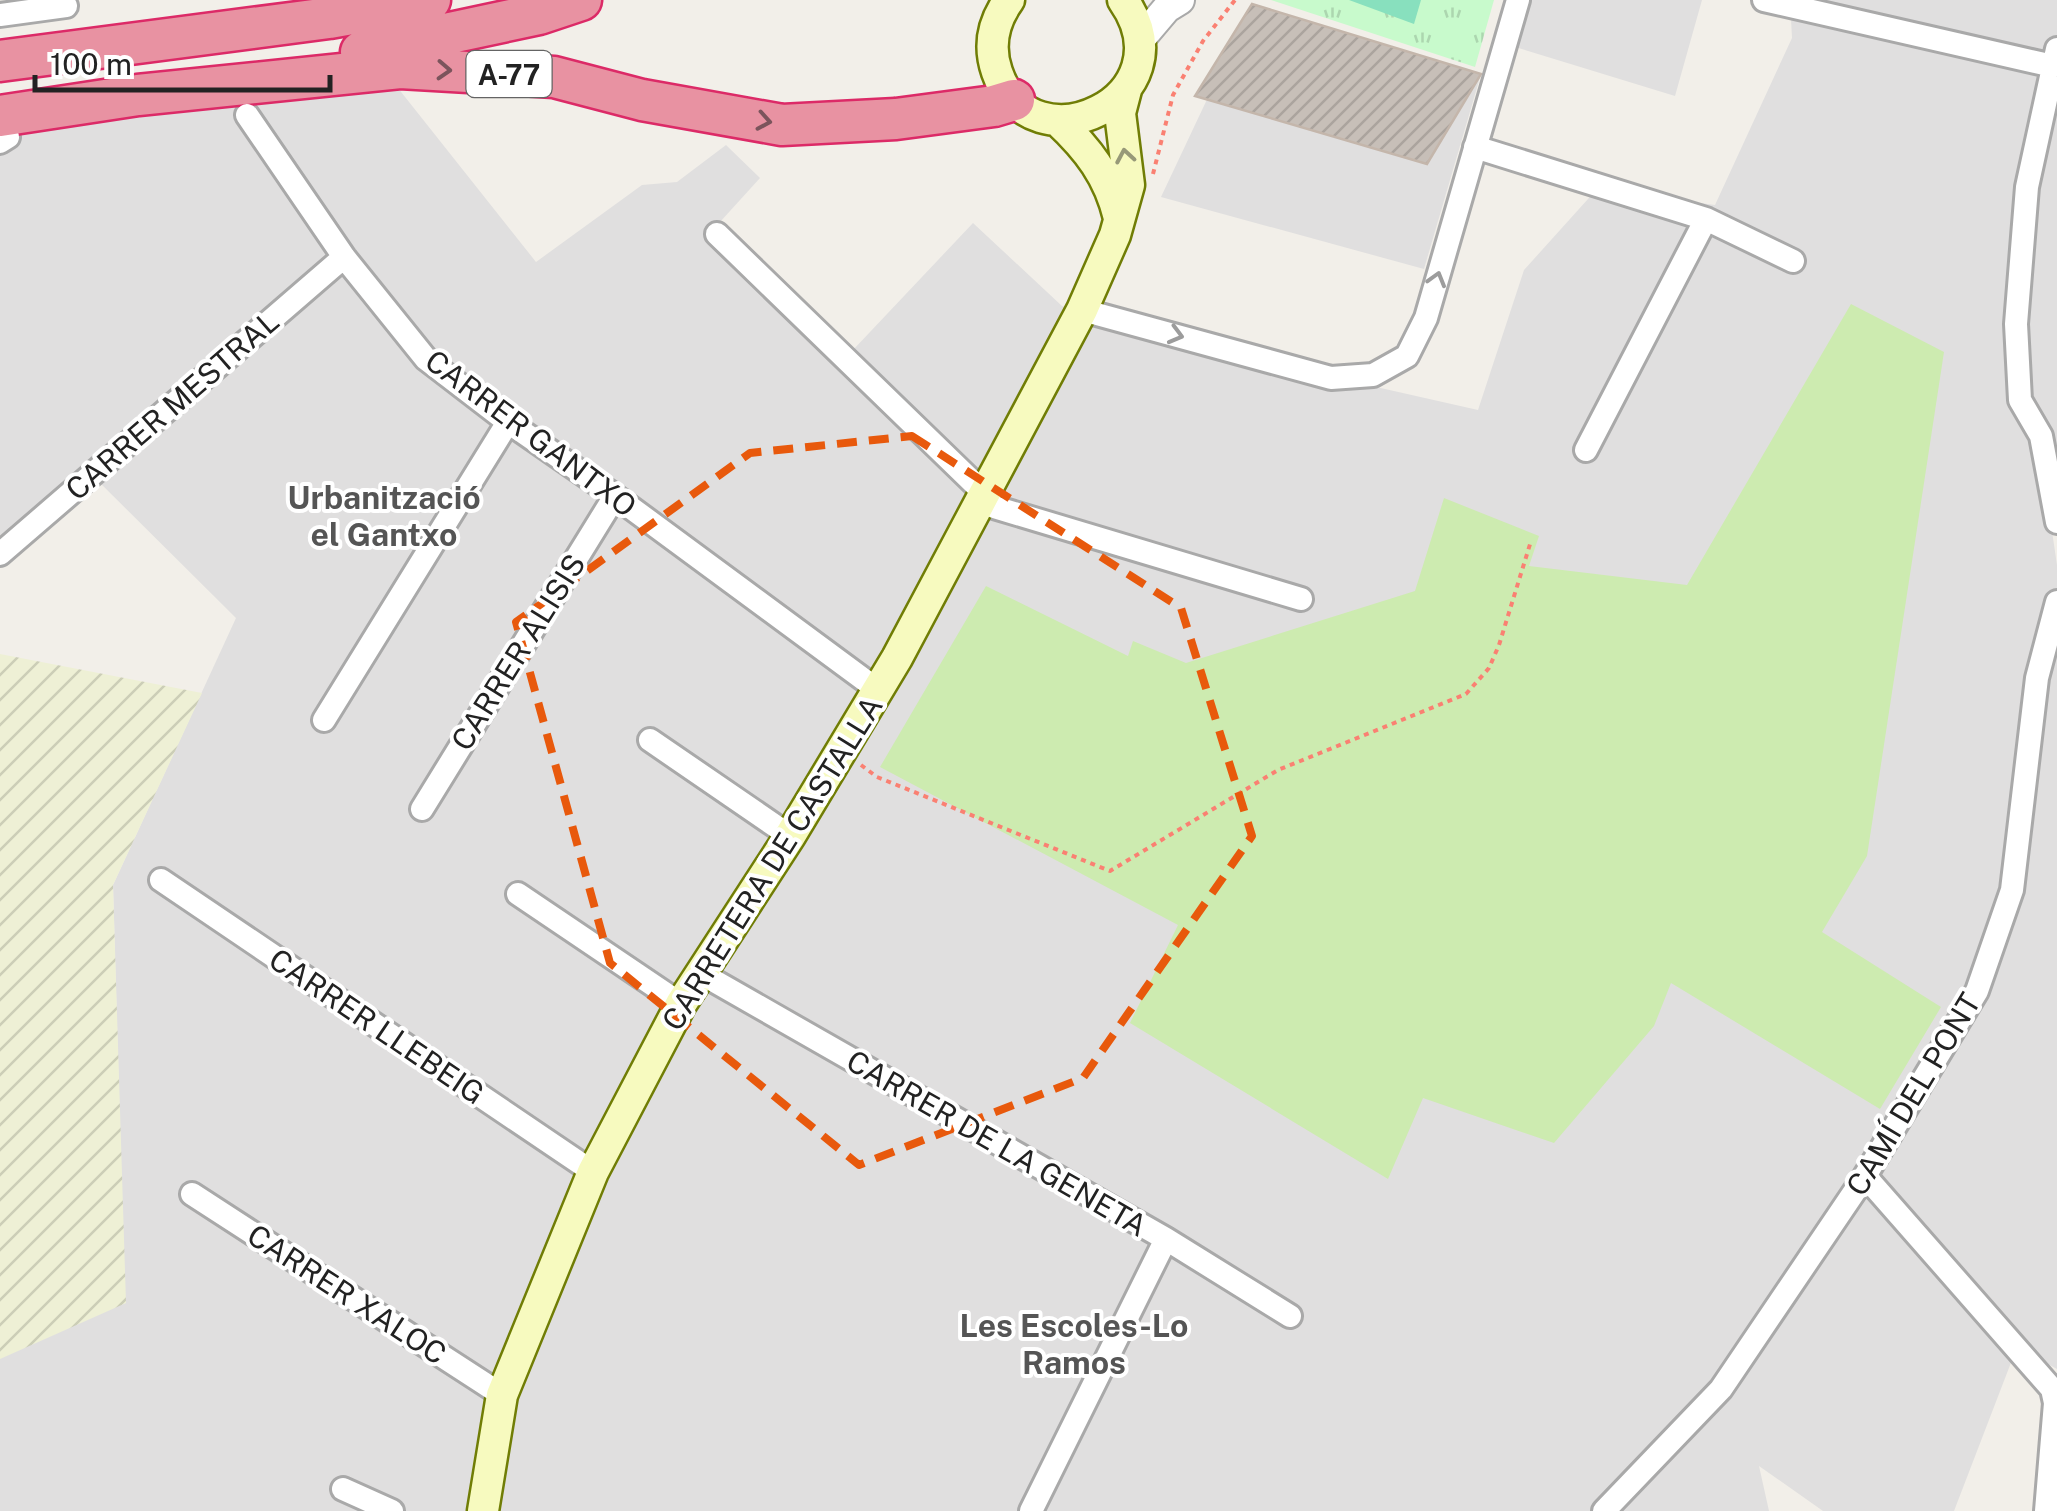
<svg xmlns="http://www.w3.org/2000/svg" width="2057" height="1511" viewBox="0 0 2057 1511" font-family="'Public Sans',sans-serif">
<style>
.residential{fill:#e0dfdf}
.farmland{fill:url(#farmland-furrows)}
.grass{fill:#cdebb0}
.park{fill:url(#park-tufts)}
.pitch{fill:#88e0be}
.building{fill:url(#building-hatch);stroke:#c4b6ab;stroke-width:2.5}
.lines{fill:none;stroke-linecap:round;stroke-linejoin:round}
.minor-casing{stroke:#a9a9a9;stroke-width:28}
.tertiary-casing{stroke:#a9a9a9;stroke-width:32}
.secondary-casing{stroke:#707d05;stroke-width:35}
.motorway-casing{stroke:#dc2a67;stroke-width:45}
.path{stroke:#fa8072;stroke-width:4;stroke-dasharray:5 5;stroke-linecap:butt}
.minor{stroke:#fff;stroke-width:22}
.tertiary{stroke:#fff;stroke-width:28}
.secondary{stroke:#f7fabf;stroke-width:30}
.motorway{stroke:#e892a2;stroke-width:40}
.oneway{stroke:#7b545c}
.oneway2{stroke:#979978}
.oneway3{stroke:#9c9c9c}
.marked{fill:none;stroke:#e8590c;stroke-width:8;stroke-dasharray:20 12;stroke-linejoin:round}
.labels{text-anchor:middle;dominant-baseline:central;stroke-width:8;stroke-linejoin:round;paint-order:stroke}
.shield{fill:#fff;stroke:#646464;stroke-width:2.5}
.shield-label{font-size:28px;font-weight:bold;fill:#222}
.street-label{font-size:30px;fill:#222;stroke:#fff}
.neighbourhood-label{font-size:32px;font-weight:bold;fill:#555;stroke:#fff}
</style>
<defs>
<pattern id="farmland-furrows" width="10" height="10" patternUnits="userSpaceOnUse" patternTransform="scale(2.5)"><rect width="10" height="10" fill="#eef0d5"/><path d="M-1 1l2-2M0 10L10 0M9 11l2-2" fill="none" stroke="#ccceb7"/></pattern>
<pattern id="park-tufts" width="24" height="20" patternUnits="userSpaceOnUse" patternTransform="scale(2.5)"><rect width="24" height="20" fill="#c8facc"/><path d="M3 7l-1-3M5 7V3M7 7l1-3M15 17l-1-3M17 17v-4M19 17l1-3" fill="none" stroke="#acd6af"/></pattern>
<pattern id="building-hatch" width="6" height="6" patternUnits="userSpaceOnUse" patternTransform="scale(2.5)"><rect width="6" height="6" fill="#c7bfb8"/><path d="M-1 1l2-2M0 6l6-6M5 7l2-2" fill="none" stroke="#aba49e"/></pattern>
</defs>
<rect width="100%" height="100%" fill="#f2efe9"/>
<path class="residential" d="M1525,0H1702L1675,96L1512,46Z
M1790,0H2057V452L2040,450L2057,565V1369L2017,1347L1954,1511H1823L1759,1466L1769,1511H0V1353L125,1303L113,885L236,618L88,471L0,546V131L390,78L536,262L642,185L677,182L726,145L760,178L720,222L853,350L973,223L1062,306L1132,328L1261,361L1478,410L1524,270L1597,189L1715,205L1792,38Z
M1252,4L1481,74L1424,269L1161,197Z"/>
<path class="farmland" d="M0,654L202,693L113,885L126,1303L0,1359Z"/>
<path class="grass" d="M1851,304L1944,352L1867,856L1822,932L1941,1007L1880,1109L1671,983L1654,1026L1554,1143L1423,1098L1388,1179L1130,1023L1178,925L880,767L986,586L1128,656L1133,641L1186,663L1415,591L1444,498L1539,536L1529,566L1687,585Z"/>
<path class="park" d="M1271,0H1494L1475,67Z"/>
<path class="pitch" d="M1349,0H1421L1414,24Z"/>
<path class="building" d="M1252,4L1481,74L1427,164L1195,96Z"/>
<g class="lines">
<defs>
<path id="minor" d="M1764,0L2053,66
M0,15L66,6
M2057,49L2027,187L2016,324L2020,400L2041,436L2057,522
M247,115L344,257L426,359L508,422L615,496L878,690
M0,142L8,137
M1475,147L1706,219L1793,261
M717,234L984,493L994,507L1301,599
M1082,310L1331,378L1373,375L1407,356L1426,318L1518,0
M1586,450L1706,219
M0,554L344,257
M324,720L508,422
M650,740L790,836
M422,809L615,496
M161,880L593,1172
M518,894L681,1004
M702,974L1166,1239L1290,1316
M1865,1176L2052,1389L2055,1403L2046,1511
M192,1194L502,1395
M343,1489L392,1511
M1031,1511L1166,1239
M1604,1511L1721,1389L1865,1176L1977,991L2012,890L2037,678L2057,602"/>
<path id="tertiary" d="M1139,41L1167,8L1180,0"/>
<path id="secondary" d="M1009,0C993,22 988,46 997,72C1031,173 1192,98 1123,0
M1057,120C1088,149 1109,176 1119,218
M483,1511L502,1395L593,1172L681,1004L790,836L897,658L1082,310L1115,235L1129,185L1120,113L1126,90"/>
<path id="motorway" d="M361,52L539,14L581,0
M0,61L329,18L430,0
M0,116L138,95L400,68L554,77L642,100L782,125L896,119L994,106L1014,100"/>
</defs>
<use href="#minor" class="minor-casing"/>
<use href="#tertiary" class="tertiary-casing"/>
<use href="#secondary" class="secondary-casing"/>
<use href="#motorway" class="motorway-casing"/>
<path class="path" d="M1153,174L1173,95L1203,41L1235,0
M861,765L877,777L1110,871L1278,770L1466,694L1489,668L1499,645L1531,541"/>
<use href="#minor" class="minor"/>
<use href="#tertiary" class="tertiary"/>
<use href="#secondary" class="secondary"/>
<use href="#motorway" class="motorway"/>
</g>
<defs><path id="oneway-chevron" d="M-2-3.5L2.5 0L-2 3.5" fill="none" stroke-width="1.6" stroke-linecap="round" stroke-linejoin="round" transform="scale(2.5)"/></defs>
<g class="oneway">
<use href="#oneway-chevron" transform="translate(444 70) rotate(3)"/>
<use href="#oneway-chevron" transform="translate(764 121) rotate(10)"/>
</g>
<use class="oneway2" href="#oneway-chevron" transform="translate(1125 156) rotate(-100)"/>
<g class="oneway3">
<use href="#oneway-chevron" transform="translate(1437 279) rotate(-74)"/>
<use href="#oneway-chevron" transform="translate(1176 335) rotate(15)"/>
</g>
<path class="marked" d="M912,436L1181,608L1252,836L1083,1078L859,1165L610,963L516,622L750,453Z"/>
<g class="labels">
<rect class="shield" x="466.5" y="51" width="85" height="46" rx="8"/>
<g class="shield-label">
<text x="509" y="74">A-77</text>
</g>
<g class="street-label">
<text transform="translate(172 405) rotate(-41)">CARRER MESTRAL</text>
<text transform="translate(531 433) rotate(37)">CARRER GANTXO</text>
<text transform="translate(518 652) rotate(-58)">CARRER ALISIS</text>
<text transform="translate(772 863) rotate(-58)">CARRETERA DE CASTALLA</text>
<text transform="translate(377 1026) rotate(34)">CARRER LLEBEIG</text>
<text transform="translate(1913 1094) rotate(-59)">CAMÍ DEL PONT</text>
<text transform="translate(997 1143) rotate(30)">CARRER DE LA GENETA</text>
<text transform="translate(347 1294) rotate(33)">CARRER XALOC</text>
</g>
<g class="neighbourhood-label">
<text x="384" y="497">Urbanització<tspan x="384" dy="37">el Gantxo</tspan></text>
<text x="1074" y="1325">Les Escoles-Lo<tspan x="1074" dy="37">Ramos</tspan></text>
</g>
</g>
<path d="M35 75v15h295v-15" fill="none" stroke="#222222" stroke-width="5"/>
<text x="50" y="75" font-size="30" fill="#222222" stroke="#ffffff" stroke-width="8" paint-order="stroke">100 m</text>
</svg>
